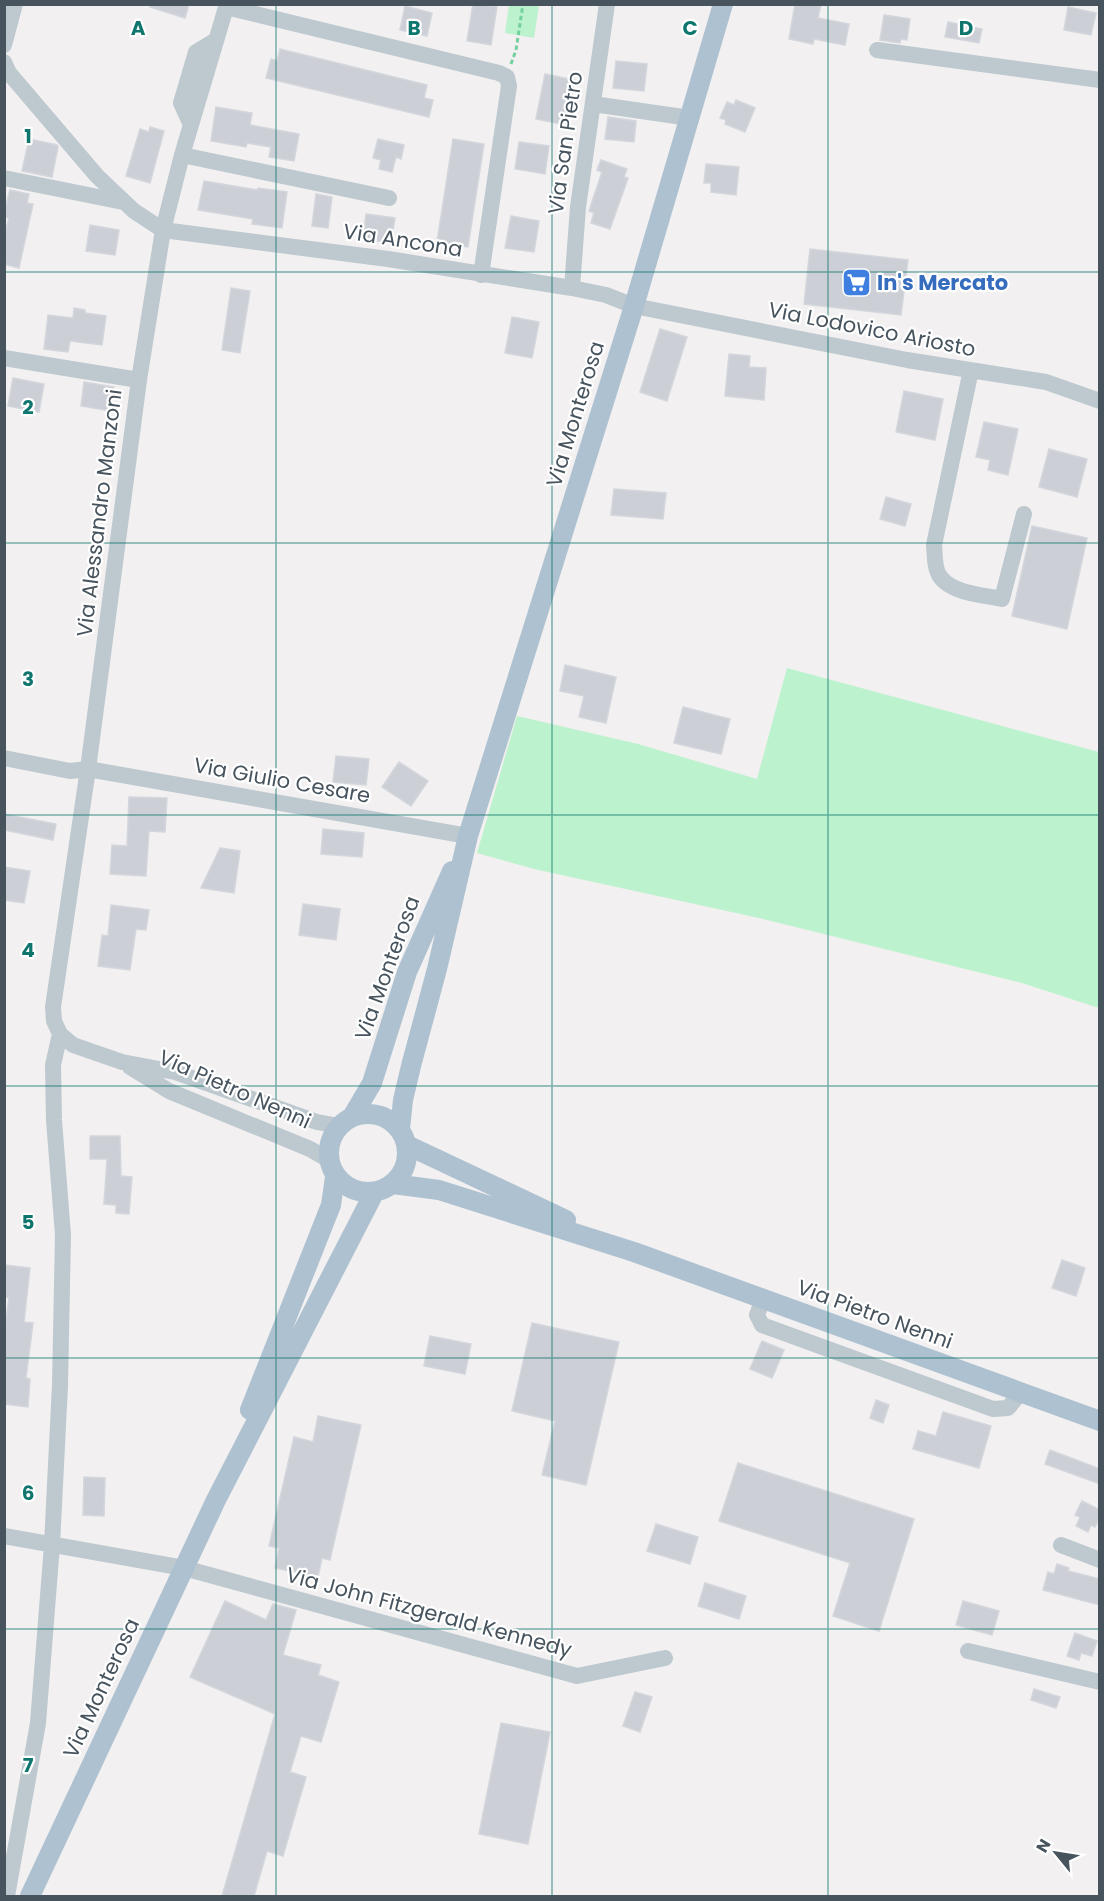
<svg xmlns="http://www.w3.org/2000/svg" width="1104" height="1901" viewBox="0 0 1104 1901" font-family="Poppins,sans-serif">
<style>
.green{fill:#bcf2ce}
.building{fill:#cccfd5;stroke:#d3d6dc;stroke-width:1.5}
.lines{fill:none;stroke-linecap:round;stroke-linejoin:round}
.path{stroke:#73d19d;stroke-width:3;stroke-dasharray:4.5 3;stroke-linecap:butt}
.minor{stroke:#bdc8cf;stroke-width:16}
.major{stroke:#aec1d0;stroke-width:20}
.grid{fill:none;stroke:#0f766e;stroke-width:1.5;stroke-opacity:0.55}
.labels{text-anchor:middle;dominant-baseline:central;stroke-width:4.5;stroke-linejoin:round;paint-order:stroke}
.street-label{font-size:21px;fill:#47545e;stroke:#fff}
.shop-label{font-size:21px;font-weight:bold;fill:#366cbe;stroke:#fff;text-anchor:start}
.grid-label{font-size:20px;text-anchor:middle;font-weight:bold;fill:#0f766e;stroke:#fff;stroke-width:4.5;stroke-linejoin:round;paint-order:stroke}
</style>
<rect width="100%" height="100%" fill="#f2f0f0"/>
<path class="green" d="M509,5H539L534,38L505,33Z
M787,668L1099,752V1008L1022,983L759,918L534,869L477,853L517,716L638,744L757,779Z"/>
<path class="building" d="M151,4H189L185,18L150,7Z
M473,4L497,7L491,45L467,41Z
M795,4H821L818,18L849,24L845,45L814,39L813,44L789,39Z
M405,6L432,13L427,36L400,30Z
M1068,7L1096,13L1091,35L1064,30Z
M884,15L910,19L907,40L901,39L900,43L880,40Z
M948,22L982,29L979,43L945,37Z
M280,49L427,85L424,98L433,100L429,117L266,78L271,59L277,61Z
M616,61L647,64L644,91L613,88Z
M545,74L575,80L566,125L536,119Z
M736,100L755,108L745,132L725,124L726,120L720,118L727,102L734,105Z
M216,107L252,113L250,125L299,134L294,161L269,157L271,147L247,143L246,147L211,141Z
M608,117L636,121L634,142L605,139Z
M150,127L164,131L150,183L126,176L140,129L149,132Z
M29,139L57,145L58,147L52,177L22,171Z
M378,139L404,145L401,159L396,157L392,172L379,169L381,160L373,158Z
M453,139L484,144L468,247L437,242Z
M519,142L549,146L545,174L515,169Z
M601,160L627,169L624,177L628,178L610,229L591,223L594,213L589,211L602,172L597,170Z
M706,164L739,167L736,195L711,192V183H704Z
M204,181L257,190L258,188L287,192L282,228L252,224L253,219L198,210Z
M10,190L29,194L27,203L33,204L19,268L4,264V236L9,218L4,217V213Z
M316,194L332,197L328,228L312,226Z
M366,214L395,218L391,243L363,239Z
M511,216L539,221L534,252L505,248Z
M90,225L119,230L115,255L86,251Z
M810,249L908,260L901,315L804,304Z
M231,288L250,291L240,353L222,350Z
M74,308L85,310V313L106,316L102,345L70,341L68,352L44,349L48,315L73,318Z
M512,317L539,322L532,358L505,353Z
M660,329L687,337L667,401L640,392Z
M729,354L750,356L749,367L766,368L764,400L725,396Z
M13,378L44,384L39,412L8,406Z
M84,382L114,387L110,411L81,406Z
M904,391L943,399L935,440L896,432Z
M984,422L1018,429L1008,475L988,470L990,460L976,457Z
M1049,449L1087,459L1077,497L1039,487Z
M614,489L666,493L663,519L611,515Z
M886,497L911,504L905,526L880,519Z
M1032,526L1087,538L1067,629L1012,616Z
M565,665L616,677L606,723L579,717L584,696L560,691Z
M683,707L730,719L721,754L674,743Z
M336,756L369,759L366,785L333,782Z
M399,762L428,781L411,806L382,787Z
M129,797L167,798L165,832L149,831L146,876L110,874L112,845L127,846Z
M4,814L56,824L53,840L4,830Z
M323,829L364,833L362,857L321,854Z
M220,848L240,851L234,893L201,888Z
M4,867L30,871L24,903L4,900Z
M303,904L340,909L336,940L299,935Z
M111,905L149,910L146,930L136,929L130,970L98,966L102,935L108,936Z
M90,1136H120L121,1176L132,1177L129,1214L116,1213V1205L104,1204L107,1159H90Z
M1062,1260L1085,1268L1076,1296L1052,1288Z
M4,1265L30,1268L24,1322L33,1323L26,1378L30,1379L28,1407L4,1404V1333L9,1298L4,1297Z
M532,1323L619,1342L586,1485L542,1475L555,1421L512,1411Z
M430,1336L471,1344L465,1374L424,1366Z
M762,1341L784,1350L772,1378L750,1369Z
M876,1400L889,1405L883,1423L870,1418Z
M943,1412L991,1426L979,1468L913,1449L918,1431L936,1436Z
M318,1416L361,1425L330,1560L322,1558L318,1577L275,1568L279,1548L269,1546L294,1437L313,1442Z
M1050,1450L1100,1469V1484L1045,1464Z
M738,1463L914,1519L879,1631L833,1616L850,1563L719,1521Z
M84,1477L105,1478L104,1516L83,1515Z
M1082,1501L1100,1510V1517L1095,1527L1091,1525L1088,1532L1076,1526L1080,1517L1075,1515Z
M656,1524L698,1537L690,1564L647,1551Z
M1057,1564L1069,1568L1068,1571L1100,1579V1605L1043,1590L1048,1572L1054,1574Z
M705,1583L746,1596L739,1619L698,1606Z
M225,1601L266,1620L273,1604L296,1610L283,1655L321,1665L318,1675L339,1682L321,1742L301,1736L290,1772L306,1777L283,1856L267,1851L254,1896H222L275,1714L190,1677Z
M963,1601L999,1611L992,1635L956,1625Z
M1075,1633L1097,1641L1092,1656L1081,1653L1079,1660L1067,1656Z
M1034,1689L1060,1697L1056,1708L1031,1700Z
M635,1692L652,1697L640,1732L623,1726Z
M501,1723L550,1732L528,1844L479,1834Z"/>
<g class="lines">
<path class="path" d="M511,64L516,50L523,4"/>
<path class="minor" d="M227,4L182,155L163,230L139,380L88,769L53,1007L54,1021L60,1034L73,1045L122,1062L175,1072L317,1122L339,1126
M226,7L499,73L507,77L509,86L481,275
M4,45L15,4
M877,50L1100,80
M4,62L9,73L97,176L134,211L163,230L388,259L572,288L606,295L634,306L907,360L1046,382L1100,401
M593,104L690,118
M191,125L181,103L196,52L216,40
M182,155L389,198
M4,178L123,202
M572,288L578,207L607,4
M4,358L139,380
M971,370L934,545C935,553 934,565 938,573C947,593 983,595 1002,599L1024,514
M4,758L70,771L88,769L468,836
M130,1067L169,1091L310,1149L329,1160
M763,1299L757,1315L762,1325L993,1409L1008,1408L1021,1392
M4,1536L184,1568L577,1676L665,1658
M1061,1545L1100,1560
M968,1651L1100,1682
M7,1896L38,1723L52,1545L60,1385L63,1235L54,1120L53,1065L60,1034"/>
<path class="major" d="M329 1153a39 39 0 1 1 78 0a39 39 0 1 1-78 0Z
M352,1117L372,1083L407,972L452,871
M400,1129L403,1100L411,1066L437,969L468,836L634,306L723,4
M407,1145L566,1220
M393,1184L439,1190L634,1252L1100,1421
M250,1410L331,1205L335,1177
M30,1896L216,1500L374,1193"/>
</g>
<path class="grid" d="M276,4V1896M552,4V1896M828,4V1896M4,272H1100M4,543H1100M4,815H1100M4,1086H1100M4,1358H1100M4,1629H1100"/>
<defs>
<symbol id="supermarket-square" viewBox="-11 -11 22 22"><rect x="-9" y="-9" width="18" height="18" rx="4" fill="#3f7fe0" stroke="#fff"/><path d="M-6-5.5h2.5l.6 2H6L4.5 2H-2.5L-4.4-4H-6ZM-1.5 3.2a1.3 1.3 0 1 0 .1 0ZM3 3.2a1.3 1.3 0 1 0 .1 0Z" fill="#fff"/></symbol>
</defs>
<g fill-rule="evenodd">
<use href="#supermarket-square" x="840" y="266" width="33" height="33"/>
</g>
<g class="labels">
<g class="street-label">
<text transform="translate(565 143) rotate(-82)">Via San Pietro</text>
<text transform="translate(403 240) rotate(9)">Via Ancona</text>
<text transform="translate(872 329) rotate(11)">Via Lodovico Ariosto</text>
<text transform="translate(575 414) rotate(-73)">Via Monterosa</text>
<text transform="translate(99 513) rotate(-83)">Via Alessandro Manzoni</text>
<text transform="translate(282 780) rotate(10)">Via Giulio Cesare</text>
<text transform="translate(387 968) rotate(-70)">Via Monterosa</text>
<text transform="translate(235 1089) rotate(24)">Via Pietro Nenni</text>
<text transform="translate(875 1314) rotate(20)">Via Pietro Nenni</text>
<text transform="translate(429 1612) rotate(15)">Via John Fitzgerald Kennedy</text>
<text transform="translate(101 1688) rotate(-65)">Via Monterosa</text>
</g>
<g class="shop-label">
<text x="877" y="282">In's Mercato</text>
</g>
</g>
<g class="grid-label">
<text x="138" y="35">A</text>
<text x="414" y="35">B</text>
<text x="690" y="35">C</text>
<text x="966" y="35">D</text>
<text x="28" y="143">1</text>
<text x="28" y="414">2</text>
<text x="28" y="686">3</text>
<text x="28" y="957">4</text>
<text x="28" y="1229">5</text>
<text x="28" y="1500">6</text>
<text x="28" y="1772">7</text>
</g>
<rect width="1104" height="1901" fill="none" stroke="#47545e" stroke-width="12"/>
<g transform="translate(1056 1853) rotate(300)" stroke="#ffffff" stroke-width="4.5" paint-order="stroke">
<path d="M0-4.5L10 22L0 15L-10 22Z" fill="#47545e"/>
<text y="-9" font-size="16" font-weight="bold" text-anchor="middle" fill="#47545e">N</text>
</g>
</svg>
